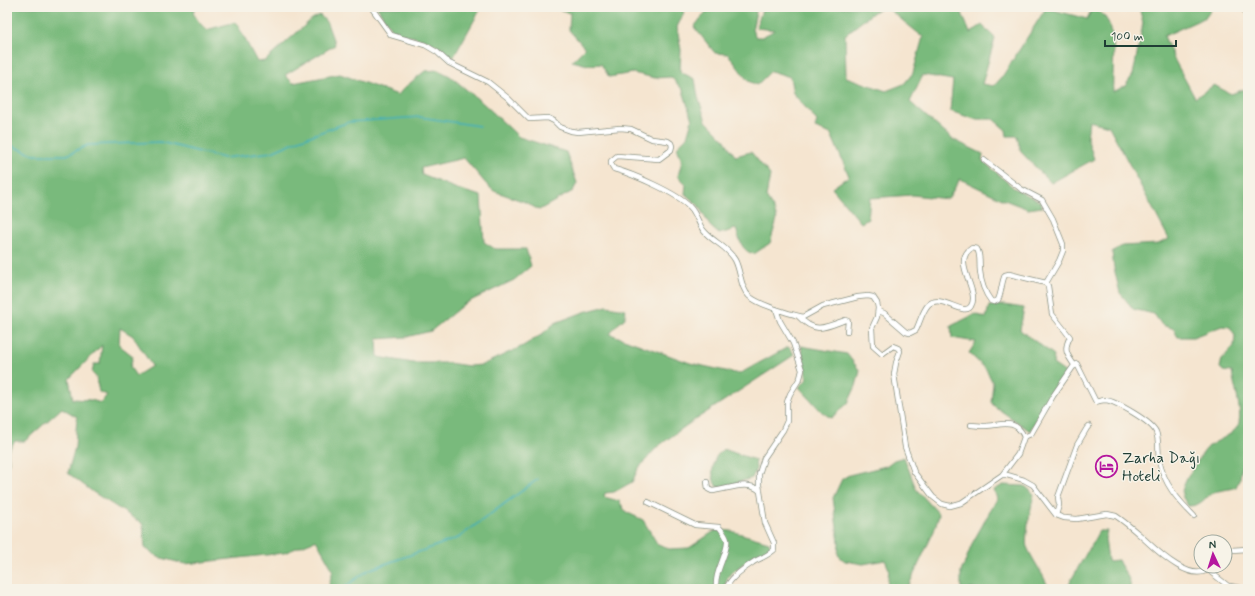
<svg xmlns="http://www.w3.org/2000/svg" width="1255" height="596" viewBox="0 0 1255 596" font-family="Mynerve,sans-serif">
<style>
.forest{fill:#79ba7c;stroke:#4c7c58;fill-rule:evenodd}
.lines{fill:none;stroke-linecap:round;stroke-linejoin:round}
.stream{stroke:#40b0ba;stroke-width:1.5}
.street-casing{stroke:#8a9182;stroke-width:6}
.street{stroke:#fff;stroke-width:4.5}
.labels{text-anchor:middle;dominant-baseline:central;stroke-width:3;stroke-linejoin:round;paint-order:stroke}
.poi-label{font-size:16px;fill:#1f3d34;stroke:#f7f3e8;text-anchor:start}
</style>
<rect width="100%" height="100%" fill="#f7f3e8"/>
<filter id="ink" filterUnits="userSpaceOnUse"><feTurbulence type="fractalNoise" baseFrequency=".025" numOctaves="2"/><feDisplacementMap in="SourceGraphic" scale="8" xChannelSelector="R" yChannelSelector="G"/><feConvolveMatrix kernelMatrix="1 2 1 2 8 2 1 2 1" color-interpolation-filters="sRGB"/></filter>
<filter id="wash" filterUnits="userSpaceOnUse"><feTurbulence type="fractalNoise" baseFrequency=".012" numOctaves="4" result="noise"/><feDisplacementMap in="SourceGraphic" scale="16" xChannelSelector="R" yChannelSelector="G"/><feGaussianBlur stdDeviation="0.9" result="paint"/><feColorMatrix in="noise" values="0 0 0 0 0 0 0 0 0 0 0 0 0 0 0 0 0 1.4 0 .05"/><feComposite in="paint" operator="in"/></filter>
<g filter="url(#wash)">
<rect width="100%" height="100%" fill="#f5e5d0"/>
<path class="forest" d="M7,7H195L193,13L199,22L206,30L236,22L257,62L265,61L312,19L320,15L327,23L335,45L285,75L293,83L340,74L398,95L404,88L425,71L438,70L450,76L485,105L519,137L566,152L577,183L573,191L539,210L525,202L494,191L487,185L464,158L421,168L422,175L457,189L481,196L484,242L495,249H526L531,266L514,280L464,304L431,331L406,337L377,339L378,357L413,363H448L469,366L482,365L523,346L541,335L555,323L584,312L607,306L625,309V318L617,325L610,334L690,363L739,374L788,347L791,349L794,355L687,425L657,447L638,469L632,482L614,492L605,493L604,497L619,501L626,512L643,520L658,545L669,549L689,548L716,530L731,531L769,542L771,547L748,560L728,576L724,589H328L333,570L316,540L284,553L185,564L158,557L145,548L143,524L93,492L68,473L75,447L77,417L62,408L25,441H15L8,451L9,462L7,467ZM120,328L133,336L152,366L136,376L130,367L133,356L119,345ZM102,345L100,364H94L92,373L96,377L99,392L107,395L101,403L91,400L73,399L69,379Z
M377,7H476L480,10L453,58L441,48L428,41L399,33L391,29Z
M562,7H685L683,15L677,27L681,50L680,72L695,79L698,97L706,121L724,139L735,156L751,152L770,175L766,197L774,210L777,219L770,243L754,254C741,251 740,240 736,229L719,234L710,226L698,205L685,194L686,184L678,176L682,161L677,147L687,137L692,120L683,90L671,77L655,78L633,73L609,77L601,64L588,65L572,61L585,48L569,30L570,13L561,11Z
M710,7H757L752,30L756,37H762L775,30L756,28L763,7H965V10L962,13L970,33L982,25L995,38L982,84L994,86L1002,77L1046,8L1087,19L1092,9C1123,17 1111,68 1113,92L1125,86L1133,75L1143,23L1139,7H1213L1206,17L1164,36L1174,59L1195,98L1214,85L1231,94L1248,88V461L1242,465L1240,478L1236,487C1232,489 1216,491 1214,492C1203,498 1202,506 1188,506C1187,503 1183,499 1182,495C1180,486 1201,454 1208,447C1216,440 1236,435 1239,423C1242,409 1234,386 1232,372L1223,371L1220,368L1222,359L1234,346L1235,335L1230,327L1222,326L1193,337H1178L1175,332V329L1162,325L1154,314L1133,309L1130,305L1120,293L1114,268L1112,252L1122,246L1158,244L1169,239L1109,126L1089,121L1087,138L1094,159L1051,183L1021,152L1017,136H1007L1006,130L993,119H974L950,111L953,80L923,75L910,102L952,139L983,154L982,160L1014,188L1041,202L1042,207L1028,209L1002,199L960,179L948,199L912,195L870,198L868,219L861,223L832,188L849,176L831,134L815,128L817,121L793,93L790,77L771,71L757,85L748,81L728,54L715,53L694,27ZM886,7L923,37L913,73L904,84L886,91L846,77L845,35L875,11Z
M1004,305L1024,308L1020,330L1054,355L1053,364L1066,373L1051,393L1030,431L994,406L991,402L993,383L986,369L969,353L976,342L952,338L951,326L975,314L986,318L989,306Z
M801,346L847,354L860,371L856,386L848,403L831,418L822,412L799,387L807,379Z
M723,449L755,460L756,469L752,478L736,483L717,487C711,479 712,466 716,457C718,454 721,452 723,449Z
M904,457L916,489L939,514L934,531L907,589H887L889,569L885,560L863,564L845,561L840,557L838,555L839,543L833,498L842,479L849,475L886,466L894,460Z
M1003,485L1025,486L1034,494C1032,503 1024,539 1027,547C1033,561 1043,573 1049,589H961V572L973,542L997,499L994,490Z
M1099,531H1107L1105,539L1108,561L1118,560C1122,570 1132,578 1130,589H1066Z"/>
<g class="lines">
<path class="stream" d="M7,144L35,155H67L88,145L160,142L224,158L272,152L299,140L349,122L420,117L479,126
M342,589L368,570L458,538L538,479"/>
</g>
</g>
<g filter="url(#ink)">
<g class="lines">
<defs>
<path id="street" d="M371,7L391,35L425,45L437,52L449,63L488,82L508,98L529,119L548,118L554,121L560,127L571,131L578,132L620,128L631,129L652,139L668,141L671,143L672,146L671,150L659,159L617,156L611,161V164L614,169C633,174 677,193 690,207C697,214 698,224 704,231C713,242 728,247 735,260C741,271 740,288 749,296C759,305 790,314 803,317L823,306L858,297L868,296L873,297L877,303L878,308L877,317L872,328L873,346L882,354L893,346L898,348L900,351L896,363L894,374L905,447L914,472L933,497L942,504L950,506L961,503L1002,475H1007L1024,480L1033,485L1056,515L1064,518L1077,519L1107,514L1116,516C1125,522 1133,529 1141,536C1154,548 1194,588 1211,566
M1244,7L1248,24
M1046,283L1048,286L1052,314L1070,337C1063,350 1067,355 1075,366
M878,311L884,313L906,332L910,333L916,330C920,322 922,312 928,305C941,292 964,318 971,306C981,291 950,261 972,248L977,249C981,255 979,264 980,271C981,283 984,292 991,301L994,302L998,300C1002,292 1001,283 1005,275L1009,274L1046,283L1059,261L1063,251V244L1053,219L1042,200L1021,189L984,160
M798,316C815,334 824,328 845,320L848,321L847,332
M971,425C975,425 979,426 983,426C999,426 1016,417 1024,437
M1002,475L1018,454L1024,437L1031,434L1053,396L1073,367L1077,364L1096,402C1099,401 1103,400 1105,400C1116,401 1152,422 1156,432C1159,439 1158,452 1159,460C1164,484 1177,499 1194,516
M707,482L708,489L712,491C727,490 747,479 760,491
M648,502L695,525L719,527C722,531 726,535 727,540C729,552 712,575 717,589
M1056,515L1059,505L1058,497L1077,445L1087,428L1089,426
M1225,552L1231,550L1248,549
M1208,570L1232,589
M1230,586L1246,589
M726,589C730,577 745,568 755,561C762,558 768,555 774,550V543L765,523L759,485V474L764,458L783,430L787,421V402L790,394L800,378L802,370L793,343L780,321L776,309"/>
</defs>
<use href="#street" class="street-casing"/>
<use href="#street" class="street"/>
</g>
</g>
<defs>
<symbol id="hotel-ring" viewBox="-11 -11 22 22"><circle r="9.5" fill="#f7f3e8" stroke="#b5179e" stroke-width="1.5"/><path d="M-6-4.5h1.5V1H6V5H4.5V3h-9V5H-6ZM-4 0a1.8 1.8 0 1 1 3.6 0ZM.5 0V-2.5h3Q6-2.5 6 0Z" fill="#b5179e"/></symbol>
</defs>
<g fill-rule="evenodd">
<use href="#hotel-ring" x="1094" y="454" width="25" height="25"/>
</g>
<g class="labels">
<g class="poi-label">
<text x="1122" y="458">Zarha Dağı<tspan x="1122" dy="18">Hoteli</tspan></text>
</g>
</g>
<rect width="1255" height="596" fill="none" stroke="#f7f3e8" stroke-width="24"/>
<g transform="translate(1213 554) rotate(356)"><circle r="19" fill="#f7f3e8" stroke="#a1aaa0"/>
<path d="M0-3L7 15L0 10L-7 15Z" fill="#b5179e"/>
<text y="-6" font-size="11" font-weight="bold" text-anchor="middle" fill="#1f3d34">N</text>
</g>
<path d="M1105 40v6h71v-6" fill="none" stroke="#1f3d34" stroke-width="2"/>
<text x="1111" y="40" font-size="12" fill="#1f3d34" stroke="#f7f3e8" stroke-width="3" paint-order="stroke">100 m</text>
</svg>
